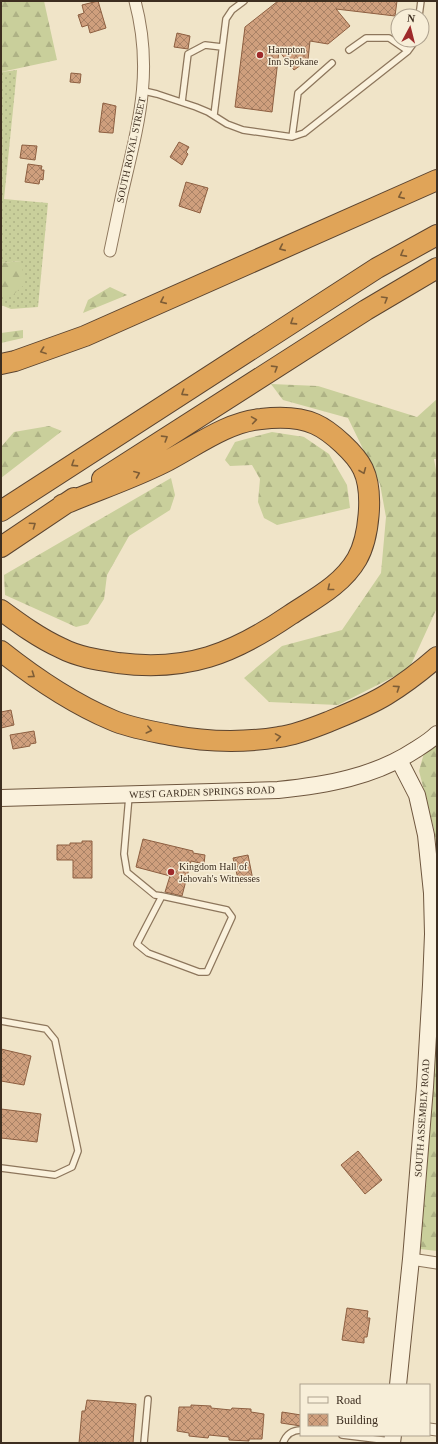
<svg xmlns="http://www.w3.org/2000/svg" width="438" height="1444" viewBox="0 0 438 1444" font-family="'Times New Roman',serif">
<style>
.grass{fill:url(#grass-dots)}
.forest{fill:url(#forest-firs)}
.building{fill:url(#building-cross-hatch);stroke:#8d5f41}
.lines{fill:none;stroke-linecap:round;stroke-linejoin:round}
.lane-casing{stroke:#8d765c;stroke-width:8}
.street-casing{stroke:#8d765c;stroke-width:13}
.secondary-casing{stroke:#6f573f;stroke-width:18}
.highway-casing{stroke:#5b4430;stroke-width:22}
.lane{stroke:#faf1dc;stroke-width:5.5}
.street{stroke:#faf1dc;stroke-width:11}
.secondary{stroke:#faf1dc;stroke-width:16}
.highway{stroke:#e0a458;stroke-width:20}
.oneway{stroke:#7e5d36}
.poi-dot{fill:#9e2a2b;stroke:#f7eed8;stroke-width:1.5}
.labels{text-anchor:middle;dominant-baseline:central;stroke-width:3;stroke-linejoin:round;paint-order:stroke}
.poi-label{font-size:10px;fill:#3d2e20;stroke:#f7eed8;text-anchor:start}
.street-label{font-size:10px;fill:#3d2e20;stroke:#f7eed8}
</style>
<defs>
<pattern id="grass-dots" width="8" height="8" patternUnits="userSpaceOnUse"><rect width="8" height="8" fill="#c9cf9b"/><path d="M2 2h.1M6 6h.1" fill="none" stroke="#aeb285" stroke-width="1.8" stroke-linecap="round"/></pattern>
<pattern id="forest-firs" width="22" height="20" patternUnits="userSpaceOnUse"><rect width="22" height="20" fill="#c9cf9b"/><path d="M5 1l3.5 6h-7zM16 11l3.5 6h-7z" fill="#aeb285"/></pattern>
<pattern id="building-cross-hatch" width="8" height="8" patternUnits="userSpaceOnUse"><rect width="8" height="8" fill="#cf9f7d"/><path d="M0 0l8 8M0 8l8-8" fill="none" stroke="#a98266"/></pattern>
</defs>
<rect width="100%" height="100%" fill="#f0e4c8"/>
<path class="grass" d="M17,70L4,199L48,203L38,307L11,309L1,305V295H13L21,261L1,263V72Z"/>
<path class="forest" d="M1,1H44L57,60L1,72Z
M21,261L25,284L13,295H1V263Z
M110,287L127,295L83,313L88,300Z
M23,330V338L1,343V333Z
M271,384L318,386L417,417L437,399V459H434L437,475V608L409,669L338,705L269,702L244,678L282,646L342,630L381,573L386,517L380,484L348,418L283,400Z
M49,426L62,431L1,478V447L14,432Z
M272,432L304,437L329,454L347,485L350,508L277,525L264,518L258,502L260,479L252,465L230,466L225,460L235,442Z
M171,478L175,495L170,510L129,536L107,575L104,599L88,624L76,627L5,595L4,575Z
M437,737V851L434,829L419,771L424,753Z
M435,1050H437V1251L420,1249Z"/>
<path class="building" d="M98,1L106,28L90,33L88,25L82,27L78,15L84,13L82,5Z
M278,1H397L395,16L336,9L350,26L328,44L310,41L308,60L294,70L279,51L272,112L235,107L245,27Z
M177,33L190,36L188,49L174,47Z
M71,73L81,74L80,83L70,82Z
M103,103L116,106L113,133H111L99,132Z
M179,142L189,147L186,152L188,154L182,165L170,157Z
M22,145L37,146L35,160L20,158Z
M28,164L42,166L41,170H44L43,180L40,179L39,184L25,182Z
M186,182L208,188L200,213L179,206Z
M11,710L14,725L1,728V712Z
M34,731L36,743L30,744V746L13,749L10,735Z
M143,839L193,851V853L205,855L204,864L191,861L182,896L165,892L170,876L136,867Z
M82,841H92V878H73V860H57V845H70V843H82Z
M248,855L253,880L239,883L233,858Z
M1,1049L31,1056L24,1085L1,1081Z
M1,1109L41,1114L37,1142L1,1138Z
M358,1151L382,1180L365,1194L341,1165Z
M347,1308L368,1311L367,1318H370L367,1337H364V1343L342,1340Z
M87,1400L136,1404L133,1443H79L82,1411H85Z
M191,1405L211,1406V1408L231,1410L232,1408L251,1409V1412L264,1414L262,1439H249V1441L229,1440V1437L209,1435L208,1438L189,1436V1433L177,1431L179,1407H191Z
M282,1412L301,1415V1426L281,1423Z"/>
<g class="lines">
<defs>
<path id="lane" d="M419,16L421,1
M349,50L366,38H389L408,51
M144,91L157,94L196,107L208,112L227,124L243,130L292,137L304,133L408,51L416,40
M182,102L188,54L205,45L222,47
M214,115L226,19L232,10L244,1
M292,137L298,93L332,63
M129,796L124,854L127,872L155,895L162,896L227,910L232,917L207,972H199L148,953L137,944L162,896
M1,1021L46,1029L55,1040L78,1151L72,1167L55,1175L1,1168
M342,1435L391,1441
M144,1443L148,1399
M283,1443C286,1435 292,1430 301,1430"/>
<path id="street" d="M110,251C114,232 118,213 122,194C138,125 154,72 135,1
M411,1259L437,1263
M429,1429L437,1430"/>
<path id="secondary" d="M1,798L278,790C326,785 374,777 415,750C423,745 430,741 437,734
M398,1385L411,1259L425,1087L431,985L433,934L432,893L426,835L417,795L399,760
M392,1443L393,1435"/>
<path id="highway" d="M1,364L15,361L85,336L437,180
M102,479L366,310L437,268
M1,511L377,268L437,235
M1,547L74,498
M1,610C20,624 39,638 61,648C78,657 99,660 118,663C187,672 233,654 290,615C314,599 342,585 357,559C369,538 374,492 363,469C356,454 331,431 315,424C299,417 278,417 261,419C226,422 193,448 163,463C131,479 95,491 62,505
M1,651C35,678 72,703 112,720C130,728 151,731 170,735C206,742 243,743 279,737C295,735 313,728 328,722C347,714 368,706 386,695C404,684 421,671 437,657"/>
</defs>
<use href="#lane" class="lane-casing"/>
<use href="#street" class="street-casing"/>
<use href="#secondary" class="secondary-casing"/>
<use href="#highway" class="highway-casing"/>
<use href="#lane" class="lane"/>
<use href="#street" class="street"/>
<use href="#secondary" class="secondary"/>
<use href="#highway" class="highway"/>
</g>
<defs><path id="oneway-chevron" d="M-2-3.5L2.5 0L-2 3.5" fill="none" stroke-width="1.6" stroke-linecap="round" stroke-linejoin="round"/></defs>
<g class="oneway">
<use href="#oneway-chevron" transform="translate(401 196) rotate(156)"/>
<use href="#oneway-chevron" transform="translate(282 248) rotate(156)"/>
<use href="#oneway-chevron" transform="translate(403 254) rotate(151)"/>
<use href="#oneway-chevron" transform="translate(385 299) rotate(-31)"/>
<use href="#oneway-chevron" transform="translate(163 301) rotate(156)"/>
<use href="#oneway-chevron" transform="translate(293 322) rotate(147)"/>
<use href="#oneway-chevron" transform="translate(43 351) rotate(160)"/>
<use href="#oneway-chevron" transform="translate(275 368) rotate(-32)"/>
<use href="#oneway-chevron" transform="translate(184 393) rotate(147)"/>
<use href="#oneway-chevron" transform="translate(254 420) rotate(-9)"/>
<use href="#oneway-chevron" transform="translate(165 438) rotate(-32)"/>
<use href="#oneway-chevron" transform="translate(74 464) rotate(147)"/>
<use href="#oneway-chevron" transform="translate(363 471) rotate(68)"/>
<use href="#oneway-chevron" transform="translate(137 474) rotate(-22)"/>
<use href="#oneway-chevron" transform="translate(33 525) rotate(-35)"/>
<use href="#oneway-chevron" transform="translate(330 588) rotate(141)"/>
<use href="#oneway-chevron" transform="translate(32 675) rotate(34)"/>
<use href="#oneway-chevron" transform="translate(397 688) rotate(-34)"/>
<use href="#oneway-chevron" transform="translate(149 730) rotate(14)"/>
<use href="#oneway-chevron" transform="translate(278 737) rotate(-9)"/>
</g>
<g class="poi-dot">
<circle cx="260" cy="55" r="4"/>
<circle cx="171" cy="872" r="4"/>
</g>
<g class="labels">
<g class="poi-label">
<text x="268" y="49">Hampton<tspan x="268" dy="12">Inn Spokane</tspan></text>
<text x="179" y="866">Kingdom Hall of<tspan x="179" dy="12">Jehovah's Witnesses</tspan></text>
</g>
<g class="street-label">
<text transform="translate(131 150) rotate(-78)">SOUTH ROYAL STREET</text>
<text transform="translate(202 792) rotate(-2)">WEST GARDEN SPRINGS ROAD</text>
<text transform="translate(422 1118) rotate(-86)">SOUTH ASSEMBLY ROAD</text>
</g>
</g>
<rect width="438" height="1444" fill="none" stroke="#3d2e20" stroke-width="4"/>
<rect x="300" y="1384" width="130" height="52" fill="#f7eed8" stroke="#ada18e"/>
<rect x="308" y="1397" width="20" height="6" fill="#faf1dc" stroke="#ada18e"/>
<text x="336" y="1404" font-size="12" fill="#3d2e20">Road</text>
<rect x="308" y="1414" width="20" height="12" fill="url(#building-cross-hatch)" stroke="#ada18e"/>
<text x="336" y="1424" font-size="12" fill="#3d2e20">Building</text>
<g transform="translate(410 28) rotate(7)"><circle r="19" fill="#f7eed8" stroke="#ada18e"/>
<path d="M0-3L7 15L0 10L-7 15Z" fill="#9e2a2b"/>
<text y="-6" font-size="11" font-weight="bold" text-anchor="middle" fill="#3d2e20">N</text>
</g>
</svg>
